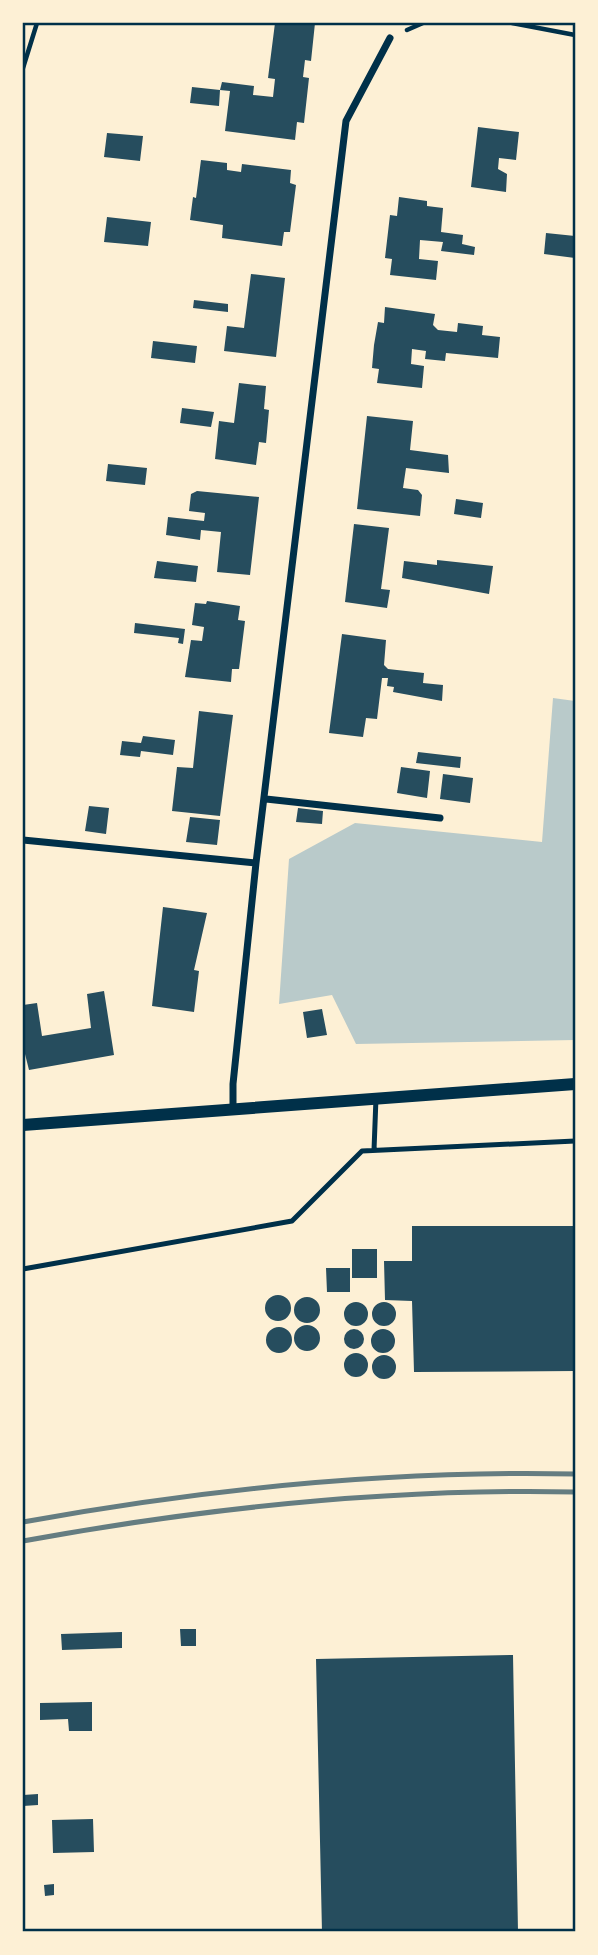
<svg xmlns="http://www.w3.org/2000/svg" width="598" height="1955" viewBox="0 0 598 1955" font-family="Montserrat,sans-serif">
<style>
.green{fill:#b9caca}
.building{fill:#264d5e}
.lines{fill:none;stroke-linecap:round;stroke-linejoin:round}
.path{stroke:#003049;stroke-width:4.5}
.service{stroke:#003049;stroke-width:5}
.minor{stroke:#003049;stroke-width:7}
.tertiary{stroke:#003049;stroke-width:12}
.rail{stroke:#657d81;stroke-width:5}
.neatline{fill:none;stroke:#003049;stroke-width:2.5}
</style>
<rect width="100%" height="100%" fill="#fdf0d5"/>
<path class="green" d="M553,698L575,701V1040L356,1044L332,995L279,1004L289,859L355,823L542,842Z"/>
<path class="building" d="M275,23H315L311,61L305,60L303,77L309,78L304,123L297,122L295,140L225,131L230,91L220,90L222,82L254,86L253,95L273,97L275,79L268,78Z
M192,87L220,90L219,106L190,103Z
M478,127L519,132L516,160L499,158L498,169L507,174L506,192L471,187Z
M107,133L143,136L140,161L104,157Z
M201,160L227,163V170L241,172L242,164L291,170L290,183L296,185L290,232H284L282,246L222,238L223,225L190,220L193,197L196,198Z
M399,197L427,201V206L443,208L441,232L463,235L462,244L475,247L474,255L441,251L443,242L420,240L419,259L438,261L436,280L390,275L392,259L385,258L390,215L397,216Z
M107,217L151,222L148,246L104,242Z
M546,233L575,236V258L544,254Z
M251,274L285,278L276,357L224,351L227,326L244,328Z
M194,300L228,304V312L193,308Z
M385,307L435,314L433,325L438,330L457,332L458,323L483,326L482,335L500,337L498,358L446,353L445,361L425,359L426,351L412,349L411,364L424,366L422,388L377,383L379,369L372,368L374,345L378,322L384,323Z
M153,341L197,346L195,363L151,358Z
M239,383L266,386L264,409L269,410L266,443L259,442L256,465L215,459L219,421L234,423Z
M182,408L214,412L211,427L180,423Z
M367,416L413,421L410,450L448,455L449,473L406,468L403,488L418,490L422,495L420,516L357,509Z
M108,464L147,468L145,485L106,481Z
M197,491L259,497L250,575L217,572L221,532L201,530L200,540L166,535L168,517L204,521L205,513L189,511L191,494Z
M456,499L483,503L481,518L454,514Z
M354,524L389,528L381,589L390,590L387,608L345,602Z
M437,560L493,566L489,594L402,578L404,561L437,565Z
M157,561L198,566L196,582L154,578Z
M207,601L240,606L238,620L245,621L239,669H232L231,682L185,677L191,640L202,641L204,627L192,625L195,603L206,604Z
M135,623L185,629L183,644L178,643L179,638L134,633Z
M342,634L386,640L384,665L388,669L424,673L423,683L443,685L442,701L393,692L394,687L387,686L388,678H382L377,719L366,718L363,737L329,733Z
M199,711L233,715L220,816L172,811L177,767L193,768Z
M143,736L175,740L173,755L141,751L140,757L120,755L122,741L141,743Z
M418,752L461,757L460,768L416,763Z
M401,767L430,771L427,798L397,793Z
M443,774L473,778L470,803L440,799Z
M89,806L109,808L106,834L85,831Z
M298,808L323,811L322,824L296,822Z
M190,817L220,820L217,845L186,842Z
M163,907L207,913L194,970L199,971L194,1012L152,1006Z
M104,991L114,1055L29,1070L23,1046V1005L37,1003L42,1036L91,1028L87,994Z
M322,1009L327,1035L307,1038L303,1012Z
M412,1226H575V1371L414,1372L412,1301L385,1300L384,1261H412Z
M352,1249H377V1278H352Z
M326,1268H350V1292H327Z
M265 1308a13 13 0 1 1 26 0a13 13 0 1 1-26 0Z
M294 1310a13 13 0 1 1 26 0a13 13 0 1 1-26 0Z
M344 1314a12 12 0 1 1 24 0a12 12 0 1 1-24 0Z
M372 1314a12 12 0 1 1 24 0a12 12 0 1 1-24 0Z
M294 1338a13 13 0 1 1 26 0a13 13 0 1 1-26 0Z
M266 1340a13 13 0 1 1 26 0a13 13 0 1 1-26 0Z
M371 1341a12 12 0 1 1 24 0a12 12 0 1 1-24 0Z
M344 1339a10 10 0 1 1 20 0a10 10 0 1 1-20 0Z
M344 1365a12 12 0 1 1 24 0a12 12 0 1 1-24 0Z
M372 1367a12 12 0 1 1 24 0a12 12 0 1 1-24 0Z
M180,1629H196V1646H181Z
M122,1632V1648L62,1650L61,1634Z
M513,1655L518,1932H322L316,1659Z
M92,1702V1731H69L68,1719L40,1720V1703Z
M38,1794V1805L23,1806V1795Z
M93,1819L94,1852L53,1853L52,1820Z
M54,1884V1895L45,1896L44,1885Z"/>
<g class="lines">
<path class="path" d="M512,23L575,35
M407,30L423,23
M23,68L37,23"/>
<path class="service" d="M374,1150L376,1098
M23,1269L292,1221L362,1151L575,1141"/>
<path class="minor" d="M266,799L440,818
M23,840L256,863
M233,1107V1084L256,863L346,121L390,38"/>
<path class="tertiary" d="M23,1125L575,1084"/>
<path class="rail" d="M23,1522C204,1489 391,1470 575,1474
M23,1541C204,1508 391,1488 575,1492"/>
</g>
<rect width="598" height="1955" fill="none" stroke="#fdf0d5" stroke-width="49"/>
<rect x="24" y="24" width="550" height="1906" class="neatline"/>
</svg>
